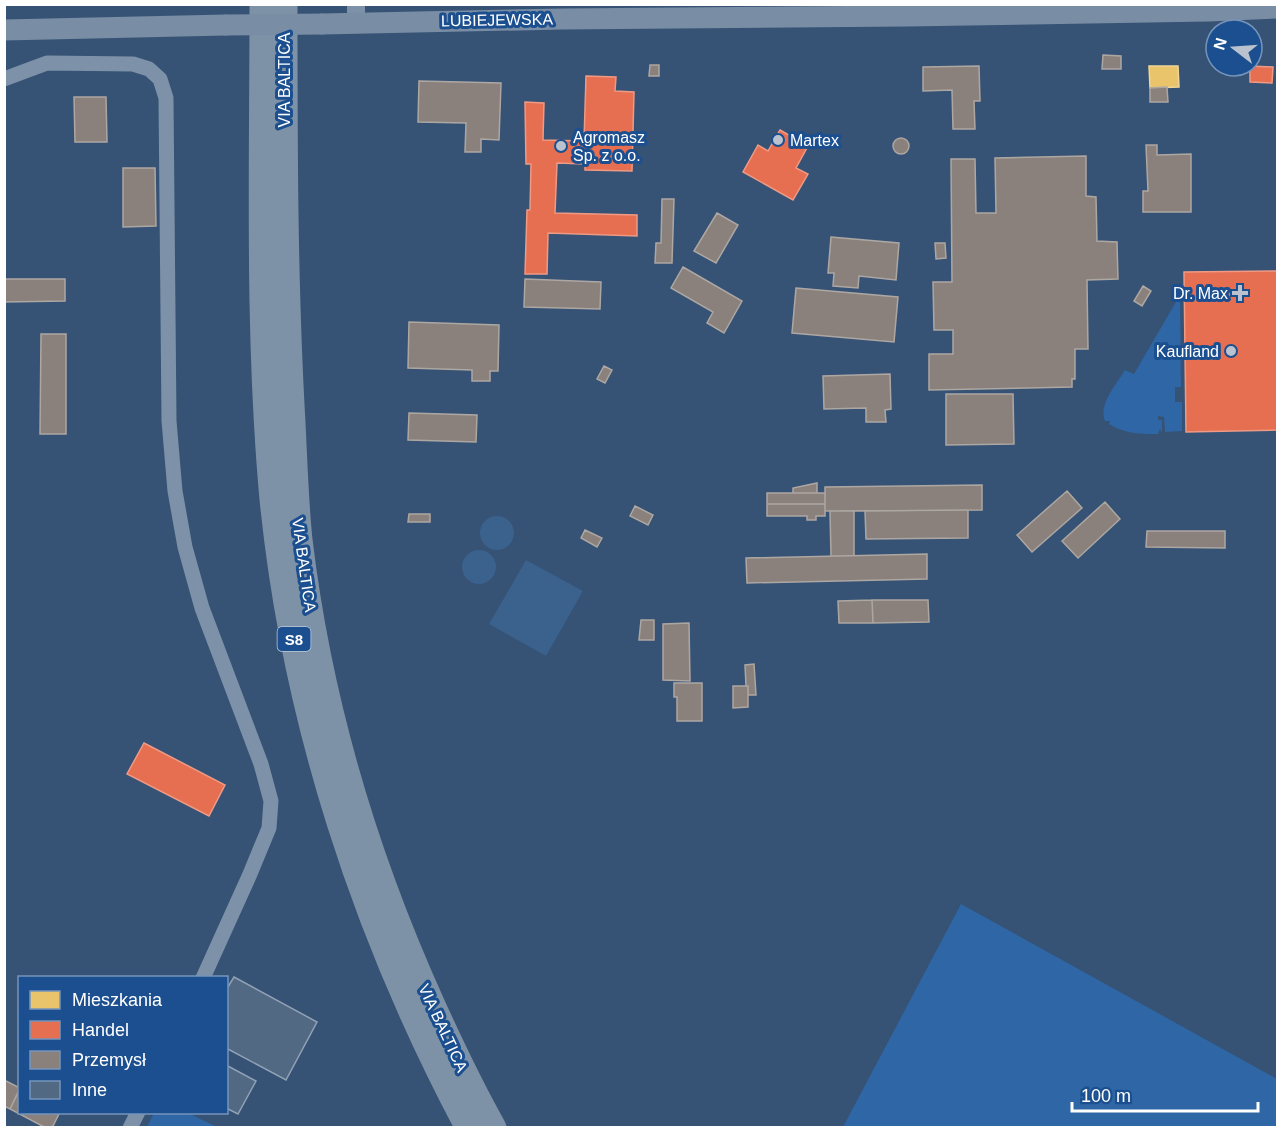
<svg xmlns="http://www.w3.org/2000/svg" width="1282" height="1132" viewBox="0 0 1282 1132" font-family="Helvetica,sans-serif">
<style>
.green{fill:#2f66a5}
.water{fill:#3b618d}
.homes{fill:#e9c46a;stroke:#f0d697;stroke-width:1.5}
.shops{fill:#e76f51;stroke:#ee9a85;stroke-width:1.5}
.industry{fill:#8a817c;stroke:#ada7a3;stroke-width:1.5}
.building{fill:#526984;stroke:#92a2b6;stroke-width:1.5}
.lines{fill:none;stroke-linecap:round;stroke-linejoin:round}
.minor{stroke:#7d92a8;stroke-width:15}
.tertiary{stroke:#7d92a8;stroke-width:18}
.secondary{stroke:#798da4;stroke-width:21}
.motorway{stroke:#7e92a7;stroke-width:27}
.secondary-bridge{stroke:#798da4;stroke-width:21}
.poi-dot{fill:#b9c2ce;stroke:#1b4f8f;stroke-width:2}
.labels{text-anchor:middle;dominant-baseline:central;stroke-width:6;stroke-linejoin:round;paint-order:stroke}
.shield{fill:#1b4f8f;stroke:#bbcadd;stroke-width:1.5}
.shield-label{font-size:15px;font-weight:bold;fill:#fff}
.street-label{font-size:16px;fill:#fff;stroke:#1b4f8f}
.poi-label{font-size:16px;fill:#fff;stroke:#1b4f8f;text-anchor:start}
</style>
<rect width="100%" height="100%" fill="#365274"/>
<path class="green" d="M1180,295L1181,387H1175V402H1182V431L1165,432L1164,417L1158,416V420H1162V433L1160,429L1158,434C1139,434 1125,434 1109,424L1110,421H1105C1098,404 1117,384 1125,370L1134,374Z
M961,904L1277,1079V1127H843Z
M154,1113H188L217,1127H147Z"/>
<path class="water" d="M480 533a17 17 0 1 1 34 0a17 17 0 1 1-34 0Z
M462 567a17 17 0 1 1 34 0a17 17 0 1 1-34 0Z
M526,560L583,591L546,656L489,624Z"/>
<path class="homes" d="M1149,66H1178L1179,87L1150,88Z"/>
<path class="shops" d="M1250,66L1273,67L1272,83L1250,82Z
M586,76L616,77L615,91L634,92L632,171L585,170V164L557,163L555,213L637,215V236L548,233L547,274H525L527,210H530L531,164H526L525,102L544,103L543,140L584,141Z
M780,130L808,146L796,168L808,174L793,200L743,172L758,145L768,151Z
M1278,271V430L1186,432L1184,272Z
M144,743L225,785L209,816L127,774Z"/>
<path class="industry" d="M1103,55L1121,56V69H1102Z
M650,65H659V76H649Z
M979,66L980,101H974L975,129H953L952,90L923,91V67Z
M419,81L501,83L499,140L481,139V152H465L466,123L418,122Z
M1167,87L1168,102H1150V88Z
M74,97H106L107,142H75Z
M893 146a8 8 0 1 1 16 0a8 8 0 1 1-16 0Z
M1146,145H1157V155L1191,154V212H1143V191H1148Z
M1086,156V196L1096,197L1097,241L1117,242L1118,279L1087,280L1088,349H1075V379H1072V387L929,390V354H953V330H934L933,282H952L951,159H975L976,213H996L995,158Z
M123,168H155L156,226L123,227Z
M662,199H674L672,263H655L656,243H661Z
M717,213L738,225L716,263L694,251Z
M831,237L899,243L896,280L859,276L858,288L833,286L834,273H828Z
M935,243H945L946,258L936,259Z
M683,267L742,301L724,333L707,323L713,312L671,288Z
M4,279H65V301L4,302Z
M525,279L601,282L600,309L524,307Z
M1143,286L1151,291L1142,306L1134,301Z
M796,288L898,297L894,342L792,333Z
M409,322L499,325L498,371H490V381H472V370L408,368Z
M41,334H66V434H40Z
M604,366L612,370L605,383L597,379Z
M890,374L891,409L885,410L886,422H866V408L824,409L823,376Z
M946,394H1013L1014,444L946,445Z
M409,413L477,415L476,442L408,440Z
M817,483V493H793V488Z
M982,485V510L825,511V487Z
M1067,491L1082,508L1032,552L1017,535Z
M767,493H825V504H767Z
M1105,502L1120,519L1078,558L1062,541Z
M767,504H825V516H816V520H807V516H767Z
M635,506L653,515L648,525L630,516Z
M968,510V538L866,539L865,511Z
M830,511H854V556H831Z
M409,514H430V522H408Z
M585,530L602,538L597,547L581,538Z
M1147,531H1225V548L1146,547Z
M927,554V579L747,583L746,558Z
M872,600H928L929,622L873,623Z
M872,600L873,623H839L838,601Z
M641,620H654V640H639Z
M689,623L690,681L663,680V624Z
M754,664L756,695H748V686H746L745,665Z
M674,683H702V721H677V697H674Z
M733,686H748V707L733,708Z
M4,1080L20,1088L10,1109L4,1106Z
M20,1089V1112H60L52,1128H46L10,1109Z"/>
<path class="building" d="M234,977L317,1022L286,1080L226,1048V990Z
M226,1065L256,1081L238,1114L226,1108Z"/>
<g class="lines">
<path class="minor" d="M4,79L47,63L133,64L149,69L160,79L166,98L169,421L175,491L185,547L202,608L261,764L271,801L269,828L250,874L203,978
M130,1128L138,1112"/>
<path class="tertiary" d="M356,23V4"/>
<path class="secondary" d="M322,24L562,19L907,16L1209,11L1278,8
M4,30L226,25"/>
<path class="motorway" d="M263,4C263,169 258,335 273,499C295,719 365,933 469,1128
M284,4C284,144 284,284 292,423C294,462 295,501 299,540C318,699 365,857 431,1003C450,1045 470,1087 493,1128"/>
<path class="secondary-bridge" d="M226,25L322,24"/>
</g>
<g class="poi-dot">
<circle cx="778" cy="140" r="6"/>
<circle cx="561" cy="146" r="6"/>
<path d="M1237 284h6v6h6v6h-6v6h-6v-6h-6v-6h6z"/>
<circle cx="1231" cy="351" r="6"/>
</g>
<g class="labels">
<rect class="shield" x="277.5" y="627" width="33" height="24" rx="4.5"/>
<g class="shield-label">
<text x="294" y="639">S8</text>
</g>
<g class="street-label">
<text transform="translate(497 20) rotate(-1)">LUBIEJEWSKA</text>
<text transform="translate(284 80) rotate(-90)">VIA BALTICA</text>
<text transform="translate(304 565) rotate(82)">VIA BALTICA</text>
<text transform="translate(443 1028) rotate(65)">VIA BALTICA</text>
</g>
<g class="poi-label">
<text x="573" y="137">Agromasz<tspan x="573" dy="18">Sp. z o.o.</tspan></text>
<text x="790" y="140">Martex</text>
<text x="1228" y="293" text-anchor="end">Dr. Max</text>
<text x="1219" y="351" text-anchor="end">Kaufland</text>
</g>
</g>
<rect width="1282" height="1132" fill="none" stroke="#ffffff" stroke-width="12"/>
<rect x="18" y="976" width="210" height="138" fill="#1b4f8f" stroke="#7695bc" stroke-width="1.5"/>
<rect x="30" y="991" width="30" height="18" fill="#e9c46a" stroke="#7695bc" stroke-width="1.5"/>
<text x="72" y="1006" font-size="18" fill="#ffffff">Mieszkania</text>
<rect x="30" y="1021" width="30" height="18" fill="#e76f51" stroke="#7695bc" stroke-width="1.5"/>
<text x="72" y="1036" font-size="18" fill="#ffffff">Handel</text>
<rect x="30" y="1051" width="30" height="18" fill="#8a817c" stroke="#7695bc" stroke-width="1.5"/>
<text x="72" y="1066" font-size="18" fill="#ffffff">Przemysł</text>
<rect x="30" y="1081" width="30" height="18" fill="#526984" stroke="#7695bc" stroke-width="1.5"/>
<text x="72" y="1096" font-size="18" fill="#ffffff">Inne</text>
<g transform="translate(1234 48) rotate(287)"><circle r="28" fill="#1b4f8f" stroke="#7695bc" stroke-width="1.5"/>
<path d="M0-4.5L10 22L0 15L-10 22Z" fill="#b9c2ce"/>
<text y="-9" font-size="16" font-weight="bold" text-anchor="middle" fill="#ffffff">N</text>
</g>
<path d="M1072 1102v9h186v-9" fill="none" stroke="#ffffff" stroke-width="3"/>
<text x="1081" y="1102" font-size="18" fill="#ffffff" stroke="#1b4f8f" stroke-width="4.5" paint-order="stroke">100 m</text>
</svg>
